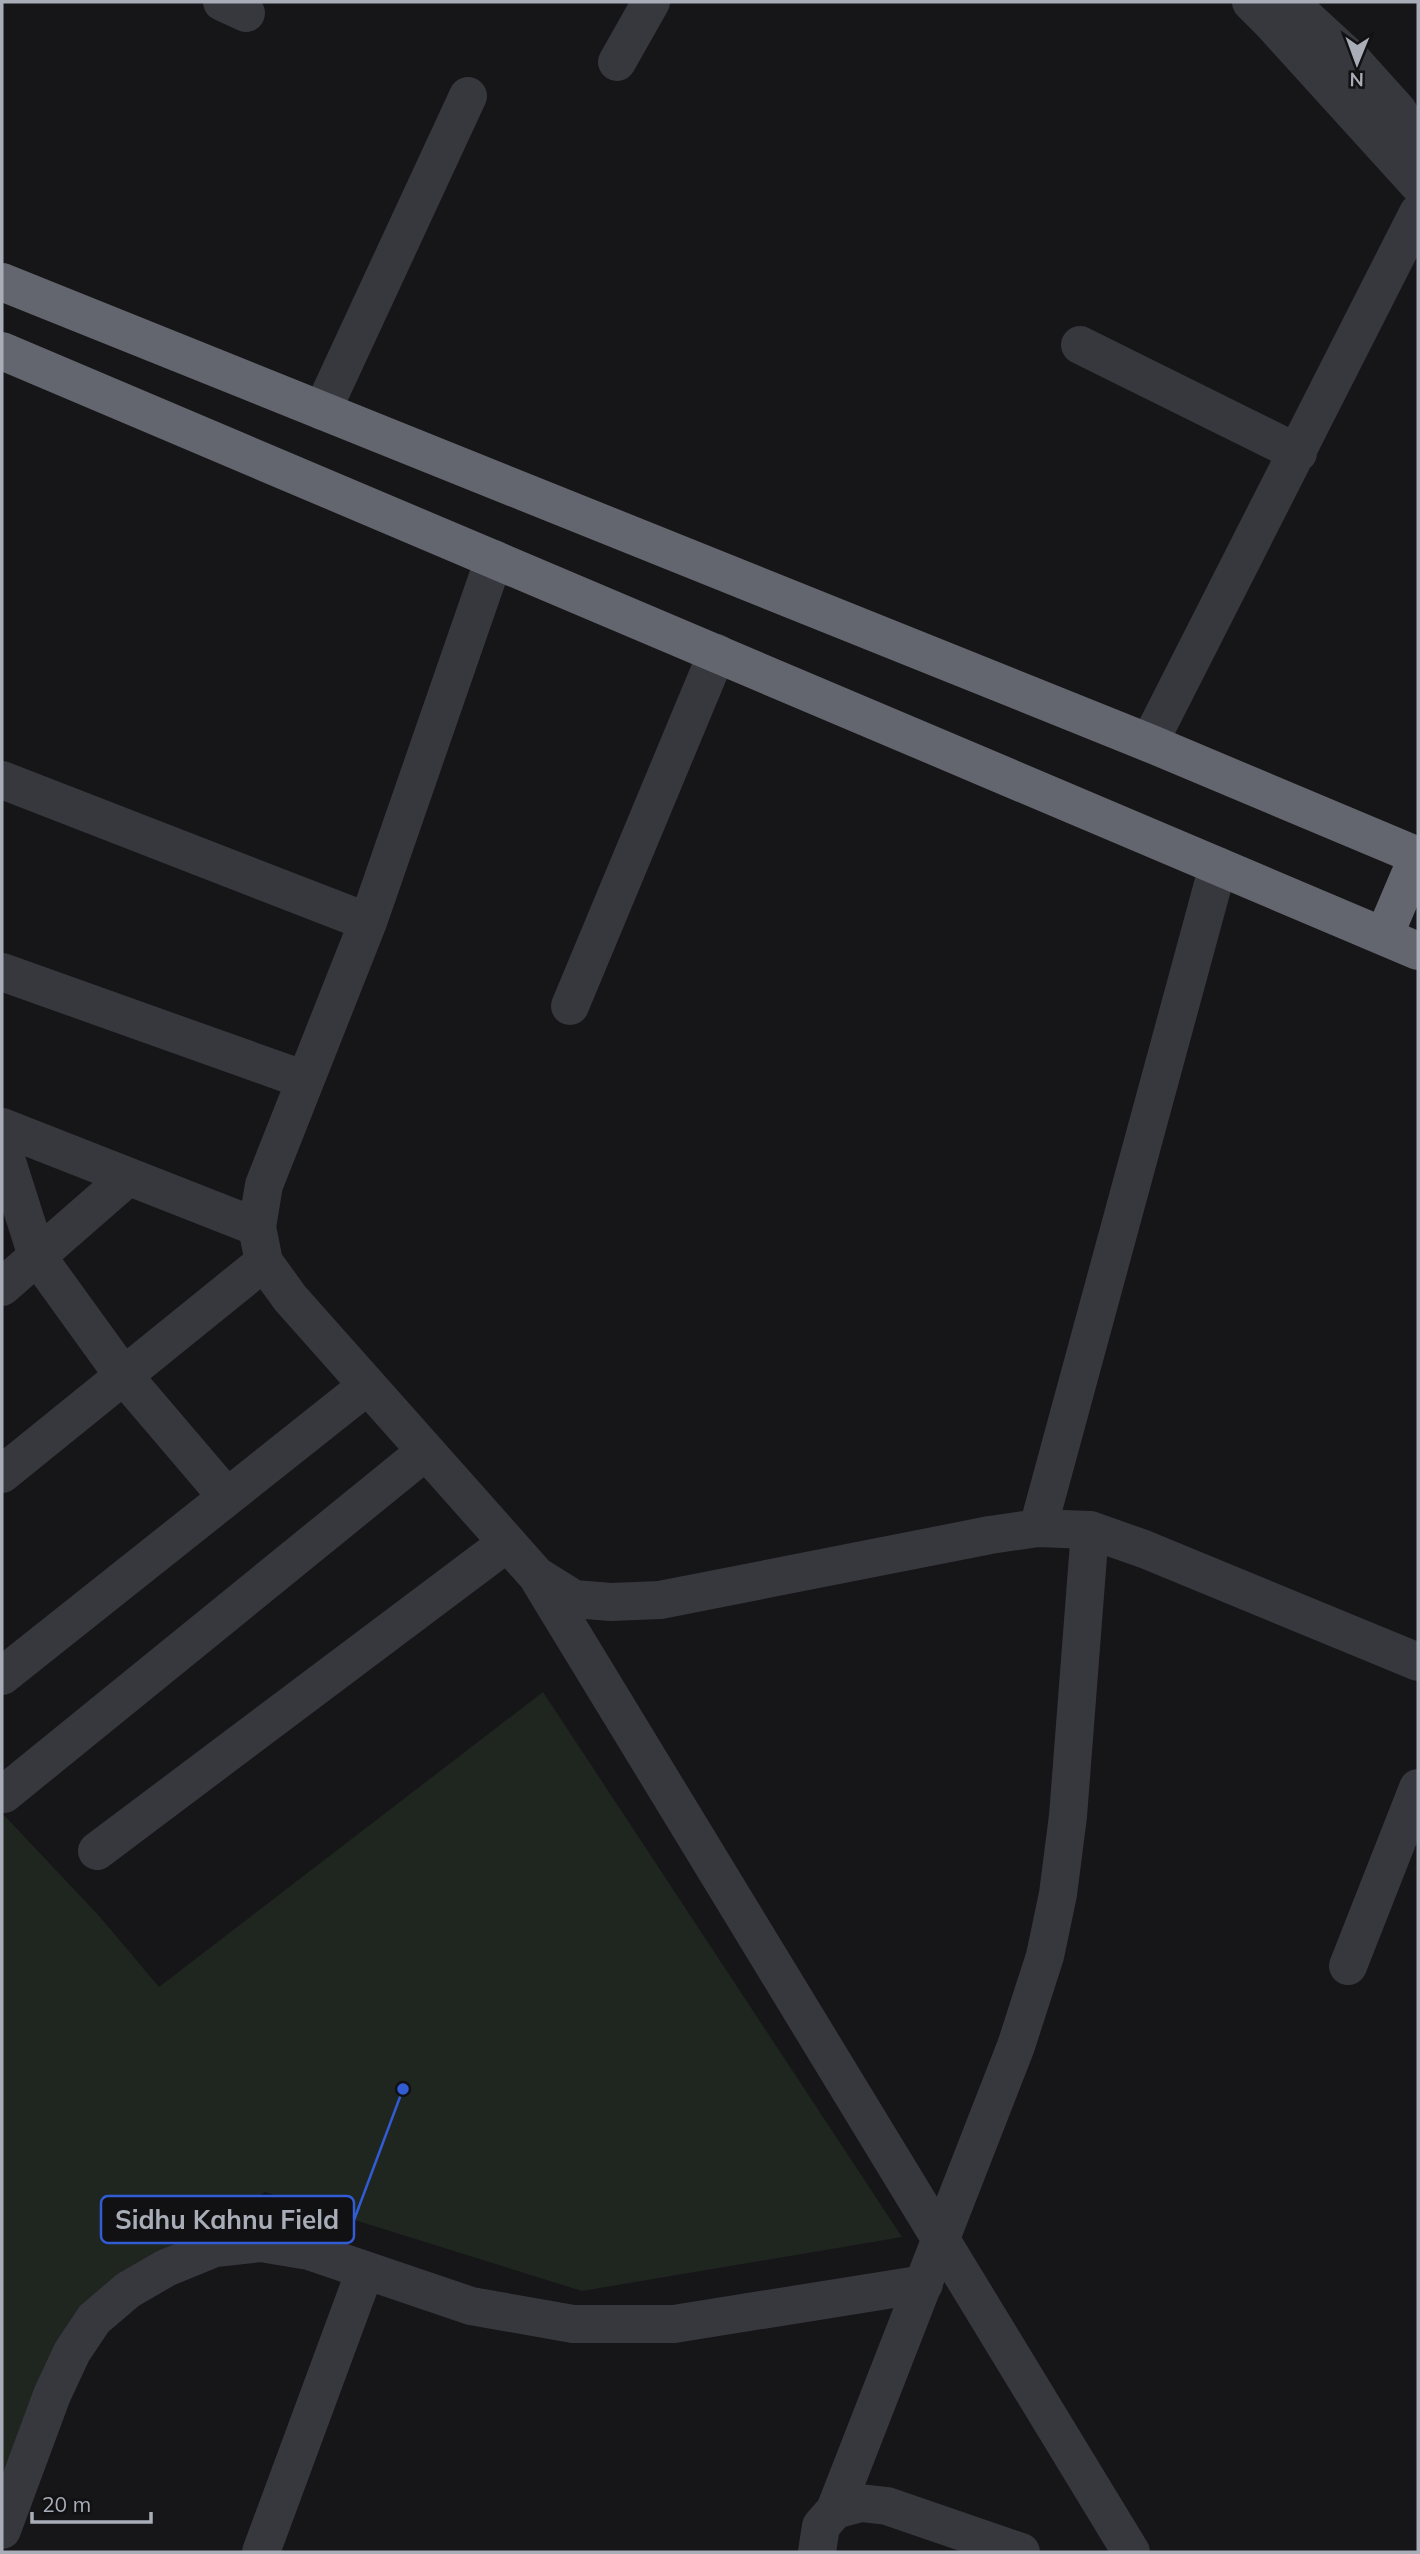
<svg xmlns="http://www.w3.org/2000/svg" width="1420" height="2554" viewBox="0 0 1420 2554" font-family="Mulish,sans-serif">
<style>
.green{fill:#1e261f}
.lines{fill:none;stroke-linecap:round;stroke-linejoin:round}
.minor{stroke:#37383d;stroke-width:38}
.highway{stroke:#63666e;stroke-width:38}
.leader{fill:none;stroke:#325cd3;stroke-width:2.5}
.callout-dot{fill:#325cd3;stroke:#111113;stroke-width:2.5}
.callout{fill:#111113;stroke:#325cd3;stroke-width:2.5}
.callout-label{font-size:26px;text-anchor:middle;font-weight:bold;fill:#a8adb8}
</style>
<rect width="100%" height="100%" fill="#161618"/>
<path class="green" d="M543,1692L902,2237L582,2291L265,2192L94,2319L2,2476V1813L100,1917L159,1987Z"/>
<g class="lines">
<path class="minor" d="M222,2L246,13
M1251,2L1271,22L1418,184
M1289,2L1353,61L1398,111L1418,147
M617,62L651,2
M1080,345L1298,453
M322,411L468,96
M494,559L368,922L264,1185L257,1227L264,1262L290,1298L537,1576L574,1599L611,1602L660,1600L990,1535L1038,1528L1090,1530L1144,1549L1418,1662
M1149,743L1418,213
M2,780L368,922
M2,972L305,1080
M570,1006L717,653
M2,1127L257,1227
M2,1146L37,1256L123,1375L227,1497
M2,1287L128,1177
M2,1474L264,1262
M1038,1528L1218,866
M540,1581L1131,2552
M2,1676L367,1386
M4,1794L426,1451
M97,1851L507,1543
M1348,1966L1418,1788
M835,2510L1016,2046L1045,1956L1058,1894L1068,1816L1090,1530
M2,2530L52,2395L72,2352L94,2319L128,2290L166,2268L215,2248L261,2243L309,2251L471,2306L573,2324H674L924,2284
M261,2552L365,2271
M817,2552L821,2526L835,2510L861,2503L887,2506L1021,2552"/>
<path class="highway" d="M2,282L1149,743L1418,856
M2,351L1418,951
M1384,936L1418,856"/>
</g>
<path class="leader" d="M403 2089L354 2220"/>
<circle class="callout-dot" cx="403" cy="2089" r="7"/>
<rect class="callout" x="101" y="2196" width="253" height="47" rx="7"/>
<g class="callout-label">
<text x="227" y="2229">Sidhu Kahnu Field</text>
</g>
<rect width="1420" height="2554" fill="none" stroke="#a8adb8" stroke-width="7"/>
<g transform="translate(1357 63) rotate(181)" stroke="#111113" stroke-width="5" paint-order="stroke">
<path d="M0-5L12 26L0 18L-12 26Z" fill="#a8adb8"/>
<text y="-10" font-size="19" font-weight="bold" text-anchor="middle" fill="#a8adb8">N</text>
</g>
<path d="M32 2512v10h119v-10" fill="none" stroke="#a8adb8" stroke-width="3.5"/>
<text x="42" y="2512" font-size="21" fill="#a8adb8" stroke="#111113" stroke-width="5" paint-order="stroke">20 m</text>
</svg>
